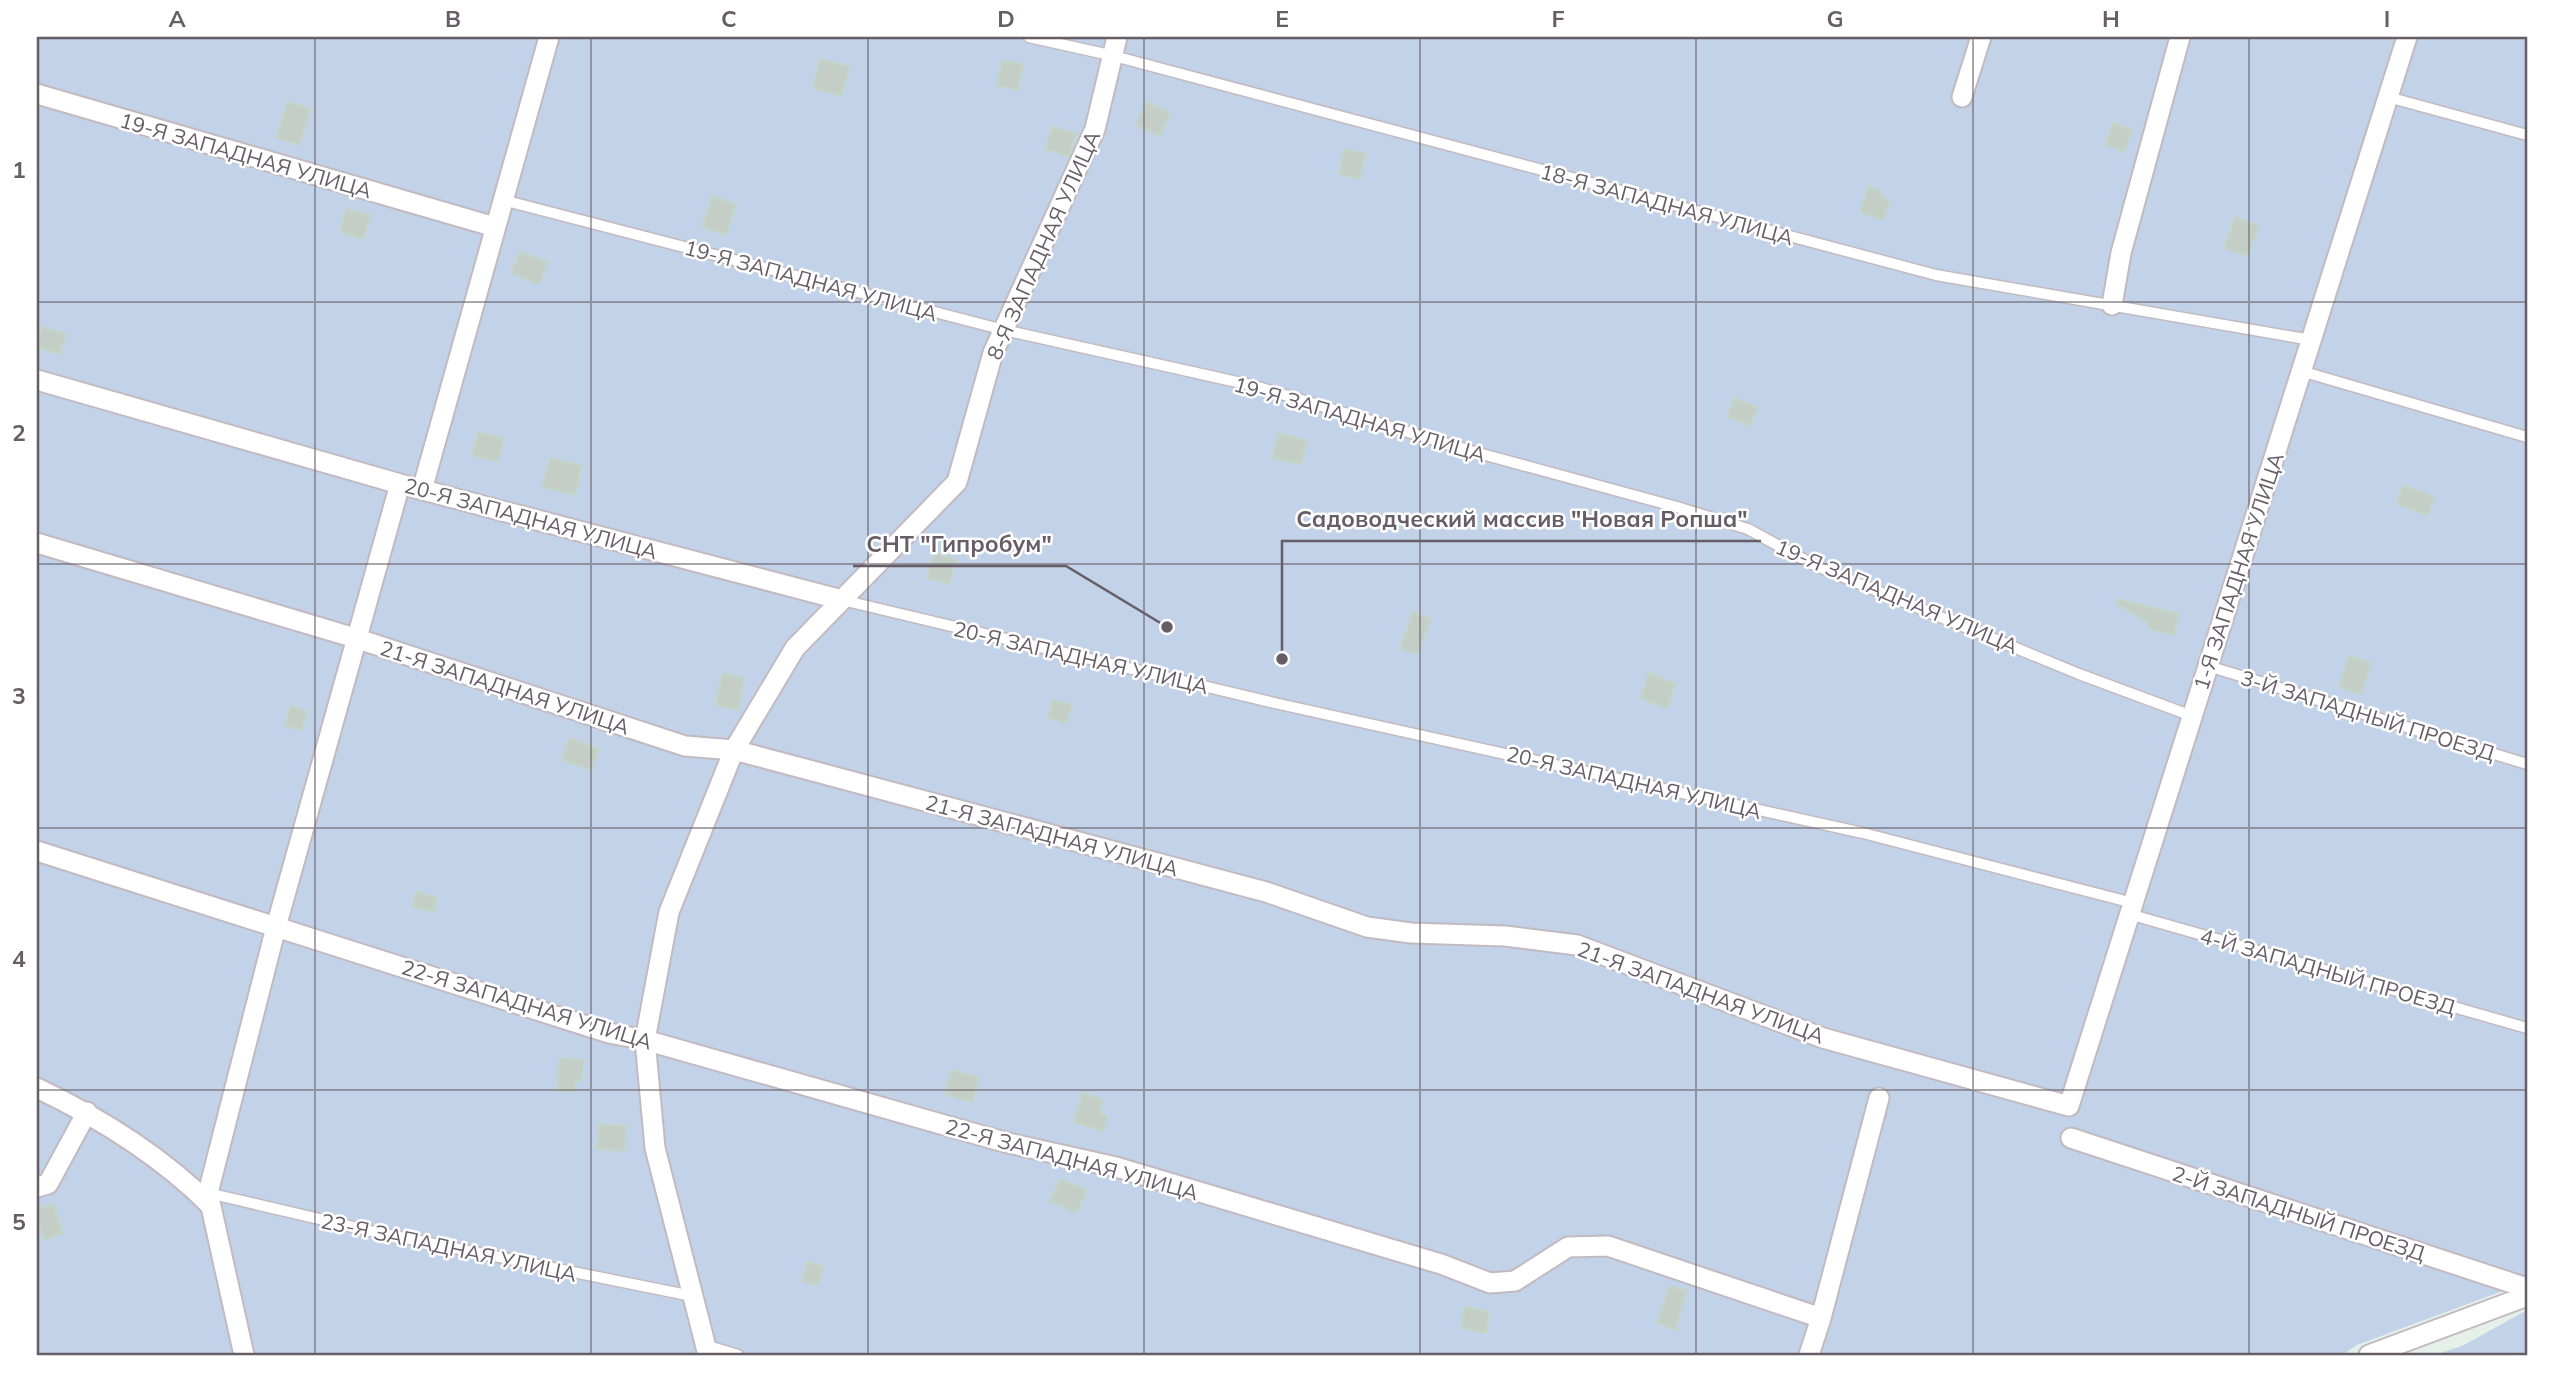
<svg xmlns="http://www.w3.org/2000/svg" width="2564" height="1392" viewBox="0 0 2564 1392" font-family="Mulish,sans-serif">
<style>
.green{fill:#c1d2e9}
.building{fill:#c4cec7;stroke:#c3d6c8;stroke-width:2}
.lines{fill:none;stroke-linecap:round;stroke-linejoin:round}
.lane-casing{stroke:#c2bac0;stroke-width:13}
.street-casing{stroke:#c2bac0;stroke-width:23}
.lane{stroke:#fff;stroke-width:10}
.street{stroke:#fff;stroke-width:19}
.grid{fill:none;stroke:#675d66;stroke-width:2;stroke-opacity:0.55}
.labels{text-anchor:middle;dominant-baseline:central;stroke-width:5;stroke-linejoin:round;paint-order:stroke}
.street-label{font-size:21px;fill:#675d66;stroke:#fff}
.leader{fill:none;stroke:#675d66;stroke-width:2.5}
.callout-dot{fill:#675d66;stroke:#fff;stroke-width:2.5}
.callout-label{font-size:23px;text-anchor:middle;font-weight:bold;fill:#675d66;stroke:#fff;stroke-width:5;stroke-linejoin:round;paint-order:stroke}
.neatline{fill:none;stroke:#675d66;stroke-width:2.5}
.grid-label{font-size:23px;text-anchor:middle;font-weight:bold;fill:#675d66}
</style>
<rect width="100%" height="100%" fill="#e5f0e9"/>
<path class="green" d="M37,37H2527V1282L2357,1345L2342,1355H37Z
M2527,1310V1355H2435L2464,1345Z"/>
<path class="building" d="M820,59L849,67L842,96L813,88Z
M1002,61L1023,64L1018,90L997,86Z
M287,102L310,109L300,145L276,138Z
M1146,102L1170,112L1160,136L1136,125Z
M2113,123L2132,130L2124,152L2105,144Z
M1052,127L1076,134L1069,156L1045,149Z
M1344,149L1366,154L1360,179L1339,174Z
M1869,186L1881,191L1882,197L1890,200L1883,220L1860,212Z
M712,196L736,204L726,235L702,227Z
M346,209L370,215L363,239L340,232Z
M2235,217L2259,226L2247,256L2224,248Z
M520,252L548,262L539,284L511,273Z
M42,327L66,334L60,354L37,347Z
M1735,398L1758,408L1750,426L1727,416Z
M478,432L504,439L498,462L472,455Z
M1278,433L1307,440L1301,464L1272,458Z
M550,458L582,466L575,495L542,487Z
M2403,485L2434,497L2428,515L2396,504Z
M934,553L957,560L949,584L927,578Z
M2118,599L2179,614L2174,635L2149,629L2147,621L2116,604Z
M1413,612L1431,619L1418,654L1400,648Z
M2349,656L2371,663L2361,694L2339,687Z
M722,673L744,678L738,710L716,705Z
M1649,673L1676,684L1667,708L1640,698Z
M1053,700L1072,705L1066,723L1048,718Z
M291,706L308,712L301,731L284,725Z
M569,738L599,749L592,770L562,760Z
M416,892L437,898L433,912L412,906Z
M560,1058L584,1060L581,1081H575L574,1092L557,1090Z
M952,1070L979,1078L972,1102L945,1094Z
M1083,1093L1103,1100L1099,1113L1108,1116L1103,1131L1074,1122Z
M599,1124L626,1126L624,1151L597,1149Z
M1060,1179L1087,1190L1077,1213L1050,1201Z
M53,1204L63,1233L44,1240L37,1209Z
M807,1262L823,1266L818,1285L802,1281Z
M1670,1286L1686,1291L1676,1330L1657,1323Z
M1465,1307L1490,1312L1486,1333L1461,1328Z"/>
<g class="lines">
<defs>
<path id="lane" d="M1029,37L1114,56L1936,275L2311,340
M2388,97L2527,135
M503,200L1004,330L1255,386L1471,451L1677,507L1748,529L1814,565L2079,674L2192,716
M2301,371L2527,437
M842,600L1279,704L1863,833L2133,903
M2208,666L2527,764
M2129,914L2527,1028
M208,1193L375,1232L692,1296
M705,1345L738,1355"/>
<path id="street" d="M37,94L495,227
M1962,97L1981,37
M2112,305L2121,253L2180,37
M37,380L400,484L842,600
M422,490L549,37
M37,543L355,638L685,746L734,750L1266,892L1367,927L1411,933L1505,936L1577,945L1823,1038L2069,1106L2407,37
M37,851L609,1033L645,1040L1004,1142L1116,1167L1441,1264L1490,1283L1515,1281L1568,1247L1608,1246L1821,1318L1809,1355
M37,1088C100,1118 160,1155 210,1205
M2071,1138L2527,1288
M37,1187L48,1184L87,1112
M1821,1318L1879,1098
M244,1355L208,1193L276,927L400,484
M708,1355L655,1148L645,1040L669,912L734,750L795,648L957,482L993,353L1095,129L1117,37
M2369,1355L2527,1296"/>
</defs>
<use href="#lane" class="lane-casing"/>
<use href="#street" class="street-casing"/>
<use href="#lane" class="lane"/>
<use href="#street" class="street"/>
</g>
<path class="grid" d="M315,37V1355M591,37V1355M868,37V1355M1144,37V1355M1420,37V1355M1696,37V1355M1973,37V1355M2249,37V1355M37,302H2527M37,564H2527M37,828H2527M37,1090H2527"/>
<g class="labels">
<g class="street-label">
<text transform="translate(246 155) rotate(16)">19-Я ЗАПАДНАЯ УЛИЦА</text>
<text transform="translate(1667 204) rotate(15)">18-Я ЗАПАДНАЯ УЛИЦА</text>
<text transform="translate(1043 245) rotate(-66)">8-Я ЗАПАДНАЯ УЛИЦА</text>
<text transform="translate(811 280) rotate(15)">19-Я ЗАПАДНАЯ УЛИЦА</text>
<text transform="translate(1360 419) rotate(16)">19-Я ЗАПАДНАЯ УЛИЦА</text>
<text transform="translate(531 518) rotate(15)">20-Я ЗАПАДНАЯ УЛИЦА</text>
<text transform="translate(2238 571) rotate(-72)">1-Я ЗАПАДНАЯ УЛИЦА</text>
<text transform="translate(1897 596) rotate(23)">19-Я ЗАПАДНАЯ УЛИЦА</text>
<text transform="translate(1081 657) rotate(13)">20-Я ЗАПАДНАЯ УЛИЦА</text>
<text transform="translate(505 687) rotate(18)">21-Я ЗАПАДНАЯ УЛИЦА</text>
<text transform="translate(2368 715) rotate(17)">3-Й ЗАПАДНЫЙ ПРОЕЗД</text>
<text transform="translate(1634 782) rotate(13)">20-Я ЗАПАДНАЯ УЛИЦА</text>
<text transform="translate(1052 835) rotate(15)">21-Я ЗАПАДНАЯ УЛИЦА</text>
<text transform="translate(2328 971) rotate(16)">4-Й ЗАПАДНЫЙ ПРОЕЗД</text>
<text transform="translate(1701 992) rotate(20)">21-Я ЗАПАДНАЯ УЛИЦА</text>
<text transform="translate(527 1004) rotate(17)">22-Я ЗАПАДНАЯ УЛИЦА</text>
<text transform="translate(1072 1159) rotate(15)">22-Я ЗАПАДНАЯ УЛИЦА</text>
<text transform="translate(2299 1213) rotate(18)">2-Й ЗАПАДНЫЙ ПРОЕЗД</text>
<text transform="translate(449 1247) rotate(12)">23-Я ЗАПАДНАЯ УЛИЦА</text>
</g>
</g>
<path class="leader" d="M1282 659L1282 541H1761M1167 627L1066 566H853"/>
<g class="callout-dot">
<circle cx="1282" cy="659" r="7"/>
<circle cx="1167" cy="627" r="7"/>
</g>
<g class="callout-label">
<text x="1522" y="527">Садоводческий массив "Новая Ропша"</text>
<text x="959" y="552">СНТ "Гипробум"</text>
</g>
<rect width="2564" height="1392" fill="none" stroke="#ffffff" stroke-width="77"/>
<rect x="38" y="38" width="2488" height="1316" class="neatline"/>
<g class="grid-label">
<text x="177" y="27">A</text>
<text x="453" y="27">B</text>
<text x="729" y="27">C</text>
<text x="1006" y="27">D</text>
<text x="1282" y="27">E</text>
<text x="1558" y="27">F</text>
<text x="1835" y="27">G</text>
<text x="2111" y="27">H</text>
<text x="2387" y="27">I</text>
<text x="19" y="178">1</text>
<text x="19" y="441">2</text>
<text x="19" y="704">3</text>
<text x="19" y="967">4</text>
<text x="19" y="1230">5</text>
</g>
</svg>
